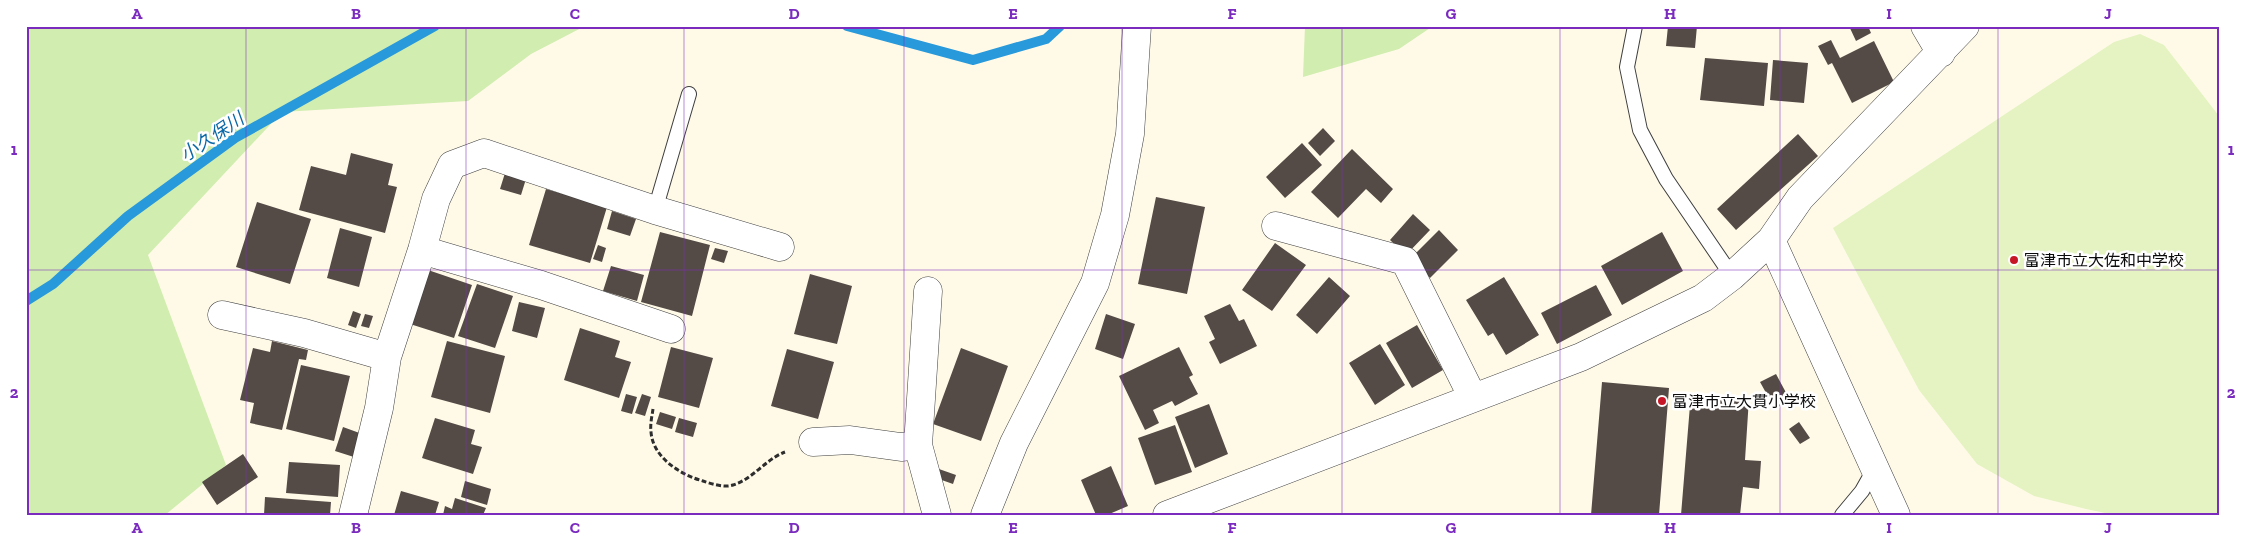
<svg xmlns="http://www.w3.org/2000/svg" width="2245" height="541" viewBox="0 0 2245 541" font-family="'Zilla Slab','Noto Sans JP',serif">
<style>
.green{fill:#d1edaf}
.pitch{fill:#e4f3c1}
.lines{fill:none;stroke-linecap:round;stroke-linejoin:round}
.stream{stroke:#2899da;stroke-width:10}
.building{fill:#544b46}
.service-casing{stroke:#3e3e3e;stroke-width:16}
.minor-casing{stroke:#3e3e3e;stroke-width:29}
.path{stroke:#2d2d2d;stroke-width:3;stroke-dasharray:5 2.5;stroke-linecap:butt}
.service{stroke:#fff;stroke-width:14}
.minor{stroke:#fff;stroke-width:28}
.grid{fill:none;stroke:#7b2cbf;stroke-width:1;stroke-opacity:0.55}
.poi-dot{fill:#c71726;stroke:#fff;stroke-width:2}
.labels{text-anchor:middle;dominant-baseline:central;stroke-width:5;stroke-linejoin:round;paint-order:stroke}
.poi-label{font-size:16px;fill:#0b0b0b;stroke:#fff;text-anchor:start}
.water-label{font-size:18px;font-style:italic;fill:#0a68a7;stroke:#fff}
.neatline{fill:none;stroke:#7b2cbf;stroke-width:2}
.grid-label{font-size:16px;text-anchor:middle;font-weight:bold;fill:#7b2cbf}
</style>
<rect width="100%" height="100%" fill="#fffae8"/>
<path class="green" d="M26,26H585L531,54L468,101L282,112L148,255L226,465L165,515H26Z
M1305,26H1433L1399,49L1303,77Z"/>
<path class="pitch" d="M2140,34L2164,45L2219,116V515H2115L2086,509L2034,496L1977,464L1919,390L1833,228L2114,42Z"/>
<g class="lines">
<path class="stream" d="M847,26L973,60L1046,39L1060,26
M26,301L53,284L128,216L235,138L435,26"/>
</g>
<path class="building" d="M1668,26H1697L1695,48L1666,46Z
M1849,26H1868L1871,33L1856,41Z
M1831,40L1840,58L1874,41L1894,82L1852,103L1832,63L1828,65L1818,46Z
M1705,58L1768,63L1764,106L1700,100Z
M1773,60L1808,63L1804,103L1770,100Z
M1323,128L1335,141L1320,156L1308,143Z
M1798,134L1818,156L1736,230L1717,209Z
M1302,143L1322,165L1285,198L1266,177Z
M1352,149L1393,189L1381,203L1366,189L1338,218L1311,192Z
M351,153L393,164L388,185L397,187L385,233L299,210L311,166L346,175Z
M505,173L526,179L521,195L500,189Z
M546,189L607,207L590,263L529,245Z
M1156,197L1205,207L1187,294L1138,284Z
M257,202L311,219L290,284L236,267Z
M612,211L636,219L630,236L607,229Z
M1413,214L1430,230L1406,255L1390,240Z
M340,228L372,237L359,287L327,278Z
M1439,230L1458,250L1430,278L1411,258Z
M660,232L710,245L692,316L641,302Z
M1662,232L1683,271L1622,305L1601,266Z
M1275,243L1306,265L1272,311L1242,290Z
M598,245L606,248L602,262L593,259Z
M715,248L728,251L724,263L711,259Z
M611,266L644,275L637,301L603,291Z
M428,270L472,285L454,338L410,324Z
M810,274L852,286L837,344L794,334Z
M1329,277L1350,296L1317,334L1296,315Z
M1504,277L1539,335L1506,355L1493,333L1488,336L1466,300Z
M477,284L513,296L495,348L458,336Z
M1596,285L1612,315L1557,344L1541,313Z
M519,302L545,308L537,338L512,331Z
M1230,304L1239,321L1244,319L1257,346L1220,364L1209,342L1215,339L1204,316Z
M353,311L361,314L356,328L348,325Z
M365,314L373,316L369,328L361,326Z
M1106,314L1135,324L1123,359L1095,349Z
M1417,325L1443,370L1412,388L1386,343Z
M580,328L620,341L615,357L631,362L619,398L564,380Z
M272,341L308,350L306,360L299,359L282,430L250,423L254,403L240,400L253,348L270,352Z
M447,341L505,356L490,413L431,397Z
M1380,344L1405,385L1375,405L1349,363Z
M671,347L713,358L699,408L658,397Z
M1179,347L1193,375L1189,377L1198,394L1175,406L1172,401L1153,410L1159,423L1145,430L1119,376Z
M961,348L1008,366L981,441L933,424Z
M787,349L834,362L818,419L771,406Z
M301,365L350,376L334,441L286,429Z
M1776,374L1790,400L1775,409L1760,382Z
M1602,382L1669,388L1659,515H1591Z
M1691,393L1749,398L1745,460L1761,461L1759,489L1743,487L1740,515H1681Z
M626,394L637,397L632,414L621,411Z
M642,394L651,397L645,416L635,413Z
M1209,404L1228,454L1195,468L1175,417Z
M660,412L676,417L672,429L656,424Z
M435,418L475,430L471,444L482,447L473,474L422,458Z
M679,418L697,423L693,437L675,432Z
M1799,422L1810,438L1800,444L1789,429Z
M1175,425L1192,472L1155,485L1138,438Z
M343,427L365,435L357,458L335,451Z
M243,454L258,477L217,505L202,482Z
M289,462L340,465L338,497L286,493Z
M1111,466L1128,506L1107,515H1096L1081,480Z
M939,469L956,475L953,484L936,478Z
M465,481L491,489L487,505L461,497Z
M401,491L439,502L435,515H394Z
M265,497L331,502L330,515H264Z
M455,498L486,508L483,515H443L445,506L452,509Z"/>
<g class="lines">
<defs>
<path id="service" d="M1635,26L1627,67L1640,130L1666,179L1732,276
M655,210L689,94
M1842,515L1862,491L1875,468"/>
<path id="minor" d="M1925,26L1941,53
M1276,226L1405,261L1473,398
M1771,240L1896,515
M422,250L541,285L671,329
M928,291L918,445L937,515
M222,315L304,333L387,357
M813,442L850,440L901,447L918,445
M353,515L379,408L387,357L422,250L436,199L452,165L484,153L655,210L780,247
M985,515L1014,443L1095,283L1115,215L1130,134L1137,26
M1167,515L1581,357L1703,298L1732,276L1771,240L1800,198L1965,26"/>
</defs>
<use href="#service" class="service-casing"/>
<use href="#minor" class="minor-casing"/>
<path class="path" d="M653,409C652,416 650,424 651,432C653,458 681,475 703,481C712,484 725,488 733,485C753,479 766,459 785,452"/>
<use href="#service" class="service"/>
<use href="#minor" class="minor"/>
</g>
<path class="grid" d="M246,26V515M466,26V515M684,26V515M904,26V515M1122,26V515M1342,26V515M1560,26V515M1780,26V515M1998,26V515M26,270H2219"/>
<g class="poi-dot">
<circle cx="2014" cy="260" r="5"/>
<circle cx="1662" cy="401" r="5"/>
</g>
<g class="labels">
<g class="poi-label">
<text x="2024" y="260">富津市立大佐和中学校</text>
<text x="1672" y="401">富津市立大貫小学校</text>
</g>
<g class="water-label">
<text transform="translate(212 137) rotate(-34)">小久保川</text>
</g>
</g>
<rect width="2245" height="541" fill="none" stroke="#ffffff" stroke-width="55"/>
<rect x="28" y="28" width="2190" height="486" class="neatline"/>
<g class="grid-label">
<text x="137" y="19">A</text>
<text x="356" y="19">B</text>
<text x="575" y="19">C</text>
<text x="794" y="19">D</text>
<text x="1013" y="19">E</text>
<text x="1232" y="19">F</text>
<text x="1451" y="19">G</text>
<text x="1670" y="19">H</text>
<text x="1889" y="19">I</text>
<text x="2108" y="19">J</text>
<text x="14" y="155">1</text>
<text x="2231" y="155">1</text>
<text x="14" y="398">2</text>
<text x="2231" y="398">2</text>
<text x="137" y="533">A</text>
<text x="356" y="533">B</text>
<text x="575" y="533">C</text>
<text x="794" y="533">D</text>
<text x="1013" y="533">E</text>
<text x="1232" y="533">F</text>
<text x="1451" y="533">G</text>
<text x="1670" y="533">H</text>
<text x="1889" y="533">I</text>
<text x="2108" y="533">J</text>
</g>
</svg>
